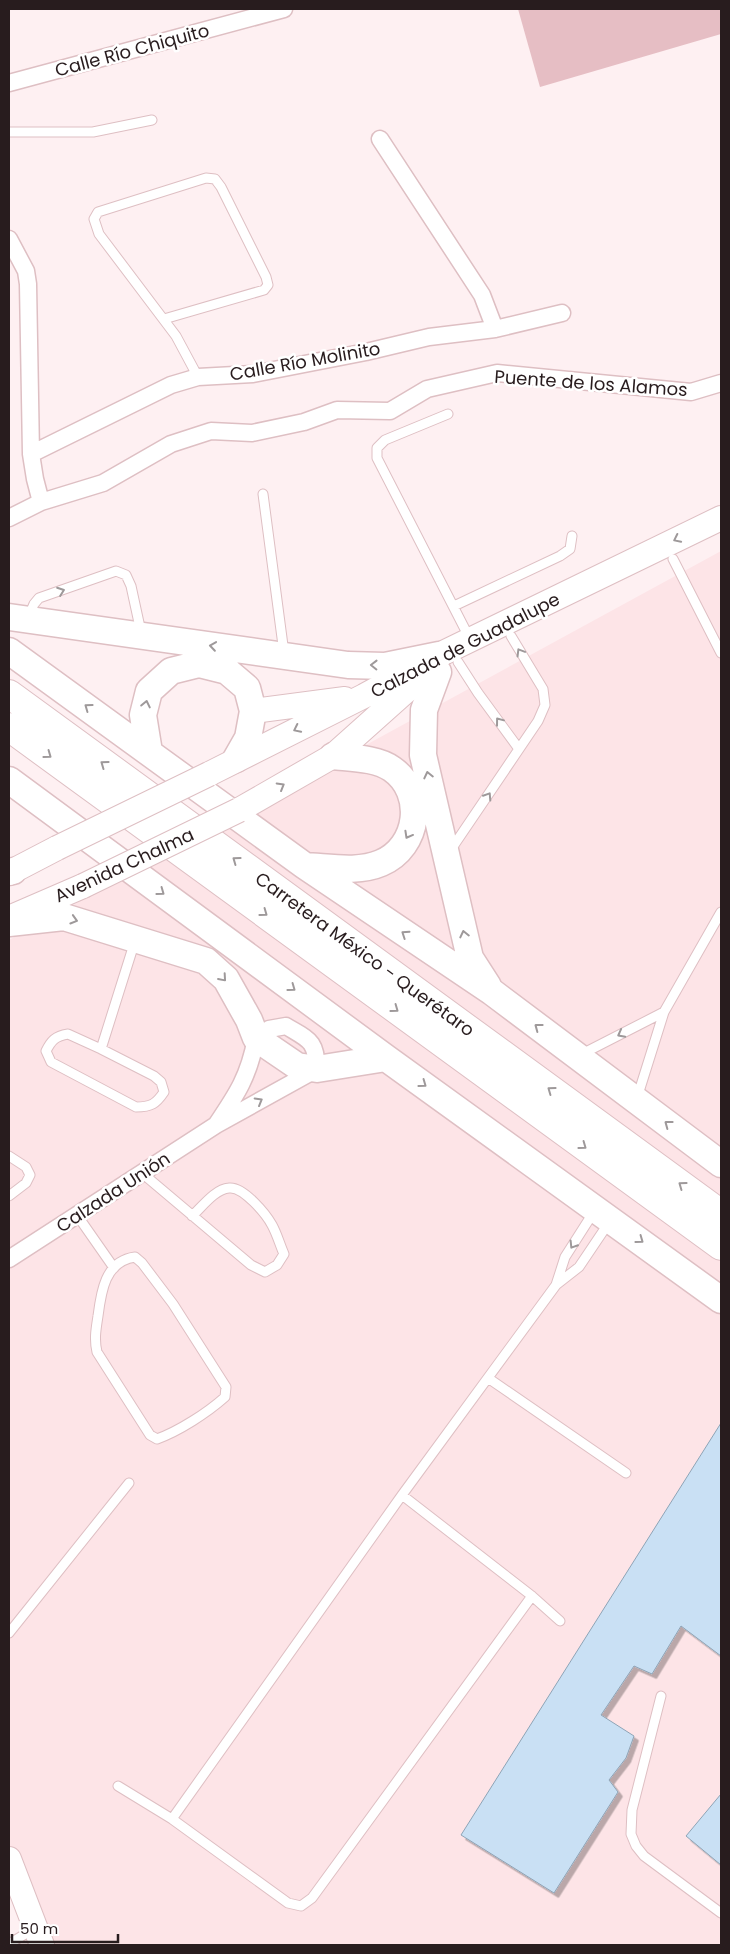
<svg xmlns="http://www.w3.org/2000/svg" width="730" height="1954" viewBox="0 0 730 1954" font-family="Poppins,sans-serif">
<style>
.built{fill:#fde4e7}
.green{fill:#e6bec4}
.building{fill:#c9e0f4;stroke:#8ea4b6;filter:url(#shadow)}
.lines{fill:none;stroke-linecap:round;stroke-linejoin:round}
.lane-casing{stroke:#debfc3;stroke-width:11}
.street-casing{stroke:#debfc3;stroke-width:19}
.secondary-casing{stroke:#debfc3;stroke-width:26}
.primary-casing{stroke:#debfc3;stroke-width:29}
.highway-casing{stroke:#debfc3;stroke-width:30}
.lane{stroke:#fff;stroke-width:9}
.street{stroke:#fff;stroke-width:16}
.secondary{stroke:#fff;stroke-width:24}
.primary{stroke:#fff;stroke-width:26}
.highway{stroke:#fff;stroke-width:28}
.secondary-bridge-casing{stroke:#debfc3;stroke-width:26;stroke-linecap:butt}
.secondary-bridge{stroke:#fff;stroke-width:24}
.oneway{stroke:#9e999a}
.labels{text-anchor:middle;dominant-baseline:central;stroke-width:5;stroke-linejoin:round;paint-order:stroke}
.street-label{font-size:18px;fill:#281c1e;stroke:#fff}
</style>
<defs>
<filter id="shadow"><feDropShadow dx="4.5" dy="4.5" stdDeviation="0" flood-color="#0004"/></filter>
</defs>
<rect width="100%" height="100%" fill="#fef0f2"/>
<path class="built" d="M721,551V1945H44L9,1854V940Z"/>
<path class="green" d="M518,9H721V34L540,87Z"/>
<path class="building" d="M721,1423V1656L681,1626L652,1674L634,1666L601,1715L634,1736L626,1758L609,1780L618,1792L554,1893L461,1835Z
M721,1794V1865L686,1836Z"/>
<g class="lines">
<defs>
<path id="lane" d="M9,132H93L152,120
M164,319L264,290L268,285L266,277L221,187L215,179L206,178L98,212L94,219L99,234L176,336L198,377
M448,414L385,440L377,448V458L470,639
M263,494L284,653
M673,559L721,653
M454,606L560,556L570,549L572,536
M35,618L31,611L34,604L39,598L116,571L126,575L131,586L141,632
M458,662L478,693L519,749
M450,851L538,721L545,705L543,689L511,636
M68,1034L101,1049L154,1076L161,1082L164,1092C156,1104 151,1107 136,1107L51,1062L46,1051C51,1041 55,1036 68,1034Z
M101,1049L135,941
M580,1055L664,1012
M637,1098L664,1012L721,912
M9,1156L26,1167L30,1175L26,1183L9,1196
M142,1173L251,1265L265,1272L277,1265L284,1254C280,1245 277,1234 272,1225C266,1214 243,1186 229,1188C215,1189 202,1207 192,1216
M77,1215L114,1268
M135,1257L142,1263L173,1304L226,1387L225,1397C207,1413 179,1431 157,1439L150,1435L97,1352C94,1339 96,1329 98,1316C101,1292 105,1261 135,1257Z
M556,1285L565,1257L595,1210
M488,1378L626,1473
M402,1495L532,1596L560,1621
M9,1633L129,1483
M661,1696L632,1810L631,1834L636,1846L644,1856L721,1913
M118,1786L172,1819L288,1903L301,1906L312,1898L532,1596
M172,1819L402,1495L556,1285L579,1267L610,1221
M9,1944L35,1928"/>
<path id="street" d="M9,83L284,9
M380,139L482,295L495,329
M9,239L26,271L28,284L31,454L35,479L41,502
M31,454L171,385L198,377L253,374L366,352L429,337L495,329L562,313
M9,518L41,502L103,483L171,444L211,431L252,433L304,422L337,410L390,411L427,389L497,373L691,392L721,383
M9,1259L216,1125L317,1069C316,1040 309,1040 286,1026L269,1029L256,1038C249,1076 237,1094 216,1125"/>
<path id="secondary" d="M253,711L345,699
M209,774L364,696L439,655L721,518
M239,810L333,756L408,689L431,676
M9,873L57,848
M9,918L83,886
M9,1859L42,1945"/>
<path id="primary" d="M9,617L348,665L385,666L439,655
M9,651L305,866L492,992L721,1164
M438,672L424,710L423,755L470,958L488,986
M149,752L143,715L149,691L171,671L199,664L227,671L247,688L253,711L248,738L236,759
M9,780L386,1058L721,1300
M305,866C329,867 358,873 381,863C419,847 426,793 392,769C377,758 351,758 333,756
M9,872L13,871
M9,923L64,917L206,961L226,979L249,1020L256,1038L297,1066L317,1069L386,1058"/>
<path id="highway" d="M9,694L721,1214
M9,727L721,1246"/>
</defs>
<use href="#lane" class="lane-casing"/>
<use href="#street" class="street-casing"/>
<use href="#secondary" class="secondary-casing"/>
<use href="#primary" class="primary-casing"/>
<use href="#highway" class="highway-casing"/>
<use href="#lane" class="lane"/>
<use href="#street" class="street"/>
<use href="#secondary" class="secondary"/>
<use href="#primary" class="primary"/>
<use href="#highway" class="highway"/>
<defs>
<path id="secondary-bridge" d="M57,848L209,774
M83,886L239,810"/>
</defs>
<use href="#secondary-bridge" class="secondary-bridge-casing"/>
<use href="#secondary-bridge" class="secondary-bridge"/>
</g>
<defs><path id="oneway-chevron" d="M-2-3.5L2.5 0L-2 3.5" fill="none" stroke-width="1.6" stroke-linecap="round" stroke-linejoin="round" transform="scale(1.25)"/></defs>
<g class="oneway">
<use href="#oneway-chevron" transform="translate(677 539) rotate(154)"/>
<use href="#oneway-chevron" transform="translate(61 591) rotate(-20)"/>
<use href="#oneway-chevron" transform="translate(213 646) rotate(-172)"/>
<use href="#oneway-chevron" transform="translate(520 652) rotate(-121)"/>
<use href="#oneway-chevron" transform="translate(374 665) rotate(-179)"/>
<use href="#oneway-chevron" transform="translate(146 704) rotate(-78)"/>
<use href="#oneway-chevron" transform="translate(88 707) rotate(-144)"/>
<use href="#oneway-chevron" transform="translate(499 721) rotate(-127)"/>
<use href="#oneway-chevron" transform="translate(297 729) rotate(154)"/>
<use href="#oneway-chevron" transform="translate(48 755) rotate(36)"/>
<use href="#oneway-chevron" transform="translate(104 764) rotate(-144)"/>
<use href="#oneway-chevron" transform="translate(428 775) rotate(-103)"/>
<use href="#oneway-chevron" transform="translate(281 786) rotate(-30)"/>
<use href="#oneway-chevron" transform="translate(488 796) rotate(-57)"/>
<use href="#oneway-chevron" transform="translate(408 835) rotate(119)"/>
<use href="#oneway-chevron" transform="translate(236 860) rotate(-144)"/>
<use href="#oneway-chevron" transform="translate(161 892) rotate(36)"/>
<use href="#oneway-chevron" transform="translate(264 913) rotate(36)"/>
<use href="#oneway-chevron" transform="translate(74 920) rotate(17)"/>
<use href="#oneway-chevron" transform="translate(405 934) rotate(-146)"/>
<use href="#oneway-chevron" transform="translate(464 934) rotate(-103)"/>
<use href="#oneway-chevron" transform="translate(223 978) rotate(49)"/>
<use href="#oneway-chevron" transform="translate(292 988) rotate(36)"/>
<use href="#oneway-chevron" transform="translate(395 1009) rotate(36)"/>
<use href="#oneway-chevron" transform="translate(538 1027) rotate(-143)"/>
<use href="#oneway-chevron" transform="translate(621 1034) rotate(152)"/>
<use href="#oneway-chevron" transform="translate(423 1084) rotate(36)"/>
<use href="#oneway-chevron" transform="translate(551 1090) rotate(-144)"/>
<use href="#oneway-chevron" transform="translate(259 1101) rotate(-30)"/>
<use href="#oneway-chevron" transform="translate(668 1124) rotate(-143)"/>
<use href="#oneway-chevron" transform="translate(583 1146) rotate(36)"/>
<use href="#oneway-chevron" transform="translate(682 1185) rotate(-144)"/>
<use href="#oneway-chevron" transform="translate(640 1240) rotate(36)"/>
<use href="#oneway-chevron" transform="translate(573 1245) rotate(122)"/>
</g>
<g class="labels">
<g class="street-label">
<text transform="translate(132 50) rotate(-15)">Calle Río Chiquito</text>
<text transform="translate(305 361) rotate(-10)">Calle Río Molinito</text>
<text transform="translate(591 383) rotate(4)">Puente de los Alamos</text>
<text transform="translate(465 645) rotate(-27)">Calzada de Guadalupe</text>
<text transform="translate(124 865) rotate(-25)">Avenida Chalma</text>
<text transform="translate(365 954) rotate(36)">Carretera México - Querétaro</text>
<text transform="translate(113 1192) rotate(-33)">Calzada Unión</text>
</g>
</g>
<rect width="730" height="1954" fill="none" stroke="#281c1e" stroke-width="20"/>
<path d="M12 1934v8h106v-8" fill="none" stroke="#281c1e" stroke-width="2.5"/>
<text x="20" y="1934" font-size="15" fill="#281c1e" stroke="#ffffff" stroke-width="4" paint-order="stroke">50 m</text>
</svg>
